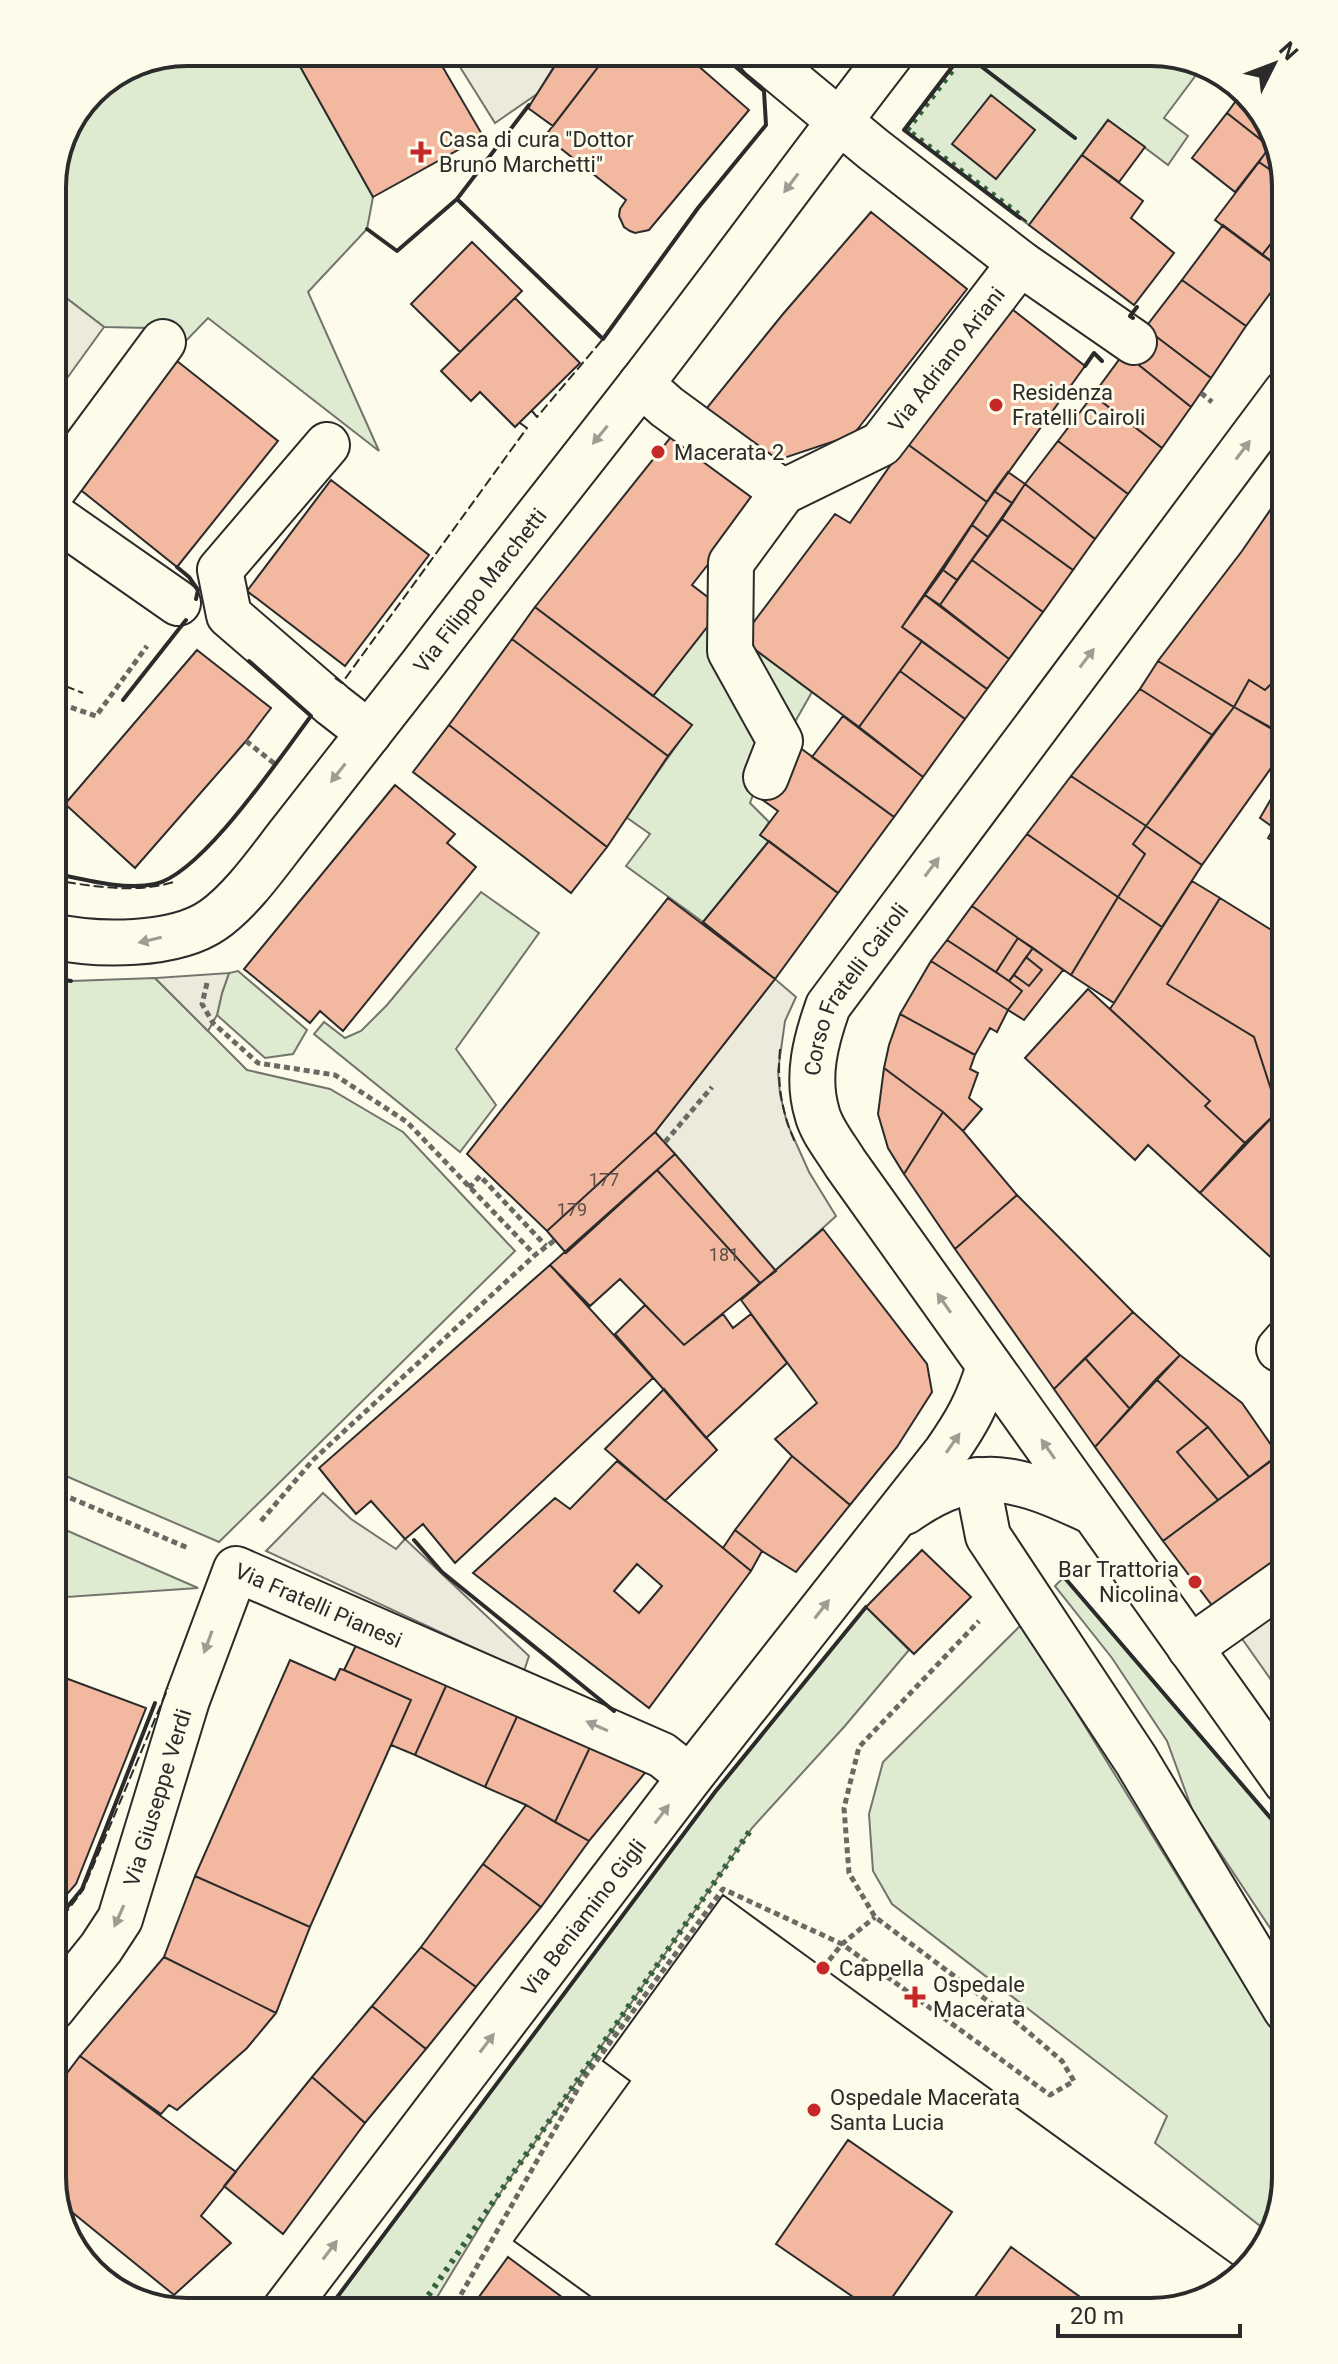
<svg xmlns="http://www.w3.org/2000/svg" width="1338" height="2364" viewBox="0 0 1338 2364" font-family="Roboto,sans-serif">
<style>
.green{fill:#deebd1;stroke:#74746e;stroke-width:2}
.parking{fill:#eceadb;stroke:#74746e;stroke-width:2}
.building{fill:#f2b8a0;stroke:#2b2b2b;stroke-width:2;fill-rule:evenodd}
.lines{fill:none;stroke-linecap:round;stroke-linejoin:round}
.minor-casing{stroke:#2b2b2b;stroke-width:48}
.major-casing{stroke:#2b2b2b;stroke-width:48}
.path{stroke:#6a6964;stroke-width:5;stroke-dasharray:6 4;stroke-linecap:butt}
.minor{stroke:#fdfbea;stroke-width:44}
.major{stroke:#fdfbea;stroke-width:44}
.hedge{stroke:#34623c;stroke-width:6;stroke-dasharray:4 6;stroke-linecap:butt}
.fence{stroke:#2b2b2b;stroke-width:2;stroke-dasharray:10 4;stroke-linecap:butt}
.wall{stroke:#2b2b2b;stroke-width:4}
.oneway{fill:#9e9d94}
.poi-dot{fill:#c62828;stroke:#fdfbea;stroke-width:3}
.labels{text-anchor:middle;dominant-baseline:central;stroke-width:6;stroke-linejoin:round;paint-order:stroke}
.number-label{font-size:18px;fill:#5d4e48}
.poi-label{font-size:22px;fill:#2b2b2b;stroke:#fdfbea;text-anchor:start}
.street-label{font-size:22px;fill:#2b2b2b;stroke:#fdfbea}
.rim{fill:none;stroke:#2b2b2b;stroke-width:4}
</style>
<rect width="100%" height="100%" fill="#fdfbea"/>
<path class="green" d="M1161,52L1202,67L1164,118L1188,136L1168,165L1108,120L1029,225L904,130L962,54Z
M297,61L373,197L367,229L308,292L379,451L208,318L179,348L149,328L104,327L52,287V178L92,91L136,62Z
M722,608L770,749L750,803L769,822L761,835L769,841L703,922L626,866L650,834L626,817L691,725L653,696Z
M741,639L812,692L788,734Z
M481,892L539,933L456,1049L496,1105L460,1152L314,1034L324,1022L345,1038L361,1031L387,1005Z
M238,971L307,1030L293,1054L265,1058L217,1015L222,993L229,973Z
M52,978L71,981L155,978L247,1070L330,1089L403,1132L515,1251L219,1542L52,1470Z
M52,1524L198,1588L52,1598Z
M1064,1577L1286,1836V1952L1193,1812L1167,1741L1112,1658L1055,1586Z
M866,1607L909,1650L844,1727L752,1828L504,2187L428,2312H326L715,1792Z
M1022,1624L1286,2052V2178L1269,2233L1155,2143L1167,2116L892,1904L873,1871L869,1814L883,1762Z"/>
<path class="parking" d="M559,58L537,94L495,123L455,59Z
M52,287L104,327L52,399Z
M229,973L222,993L217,1015L208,1031L155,978Z
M775,979L796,997L785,1021L778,1071L780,1094L787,1123L809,1172L836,1216L776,1271L655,1132Z
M323,1493L351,1519L396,1549L405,1539L529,1656L524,1671L266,1551Z
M1286,1598V1695L1283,1697L1238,1633Z"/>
<path class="building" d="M688,57L749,110L649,230L635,233L630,231L624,227L619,216L620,209L626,200L545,136L605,58Z
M560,58H605L553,126L528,108Z
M438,59L483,136L373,197L297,61Z
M1241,94L1247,99L1272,127L1275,139L1270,147L1227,113Z
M991,95L1035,130L996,179L952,144Z
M1227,113L1270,147L1235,192L1192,158Z
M1108,120L1145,147L1119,182L1082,155Z
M1275,139L1285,180L1259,162Z
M1082,155L1143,201L1131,218L1174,253L1134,305L1029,225Z
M1259,162L1285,180L1286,187V224L1262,255L1215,220Z
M871,212L967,289L853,435L766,464L702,414L783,314Z
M1223,225L1286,272L1246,326L1182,280Z
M1285,226H1286V272L1262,255Z
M472,242L522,291L460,352L411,304Z
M1182,280L1246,326L1211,378L1145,328Z
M515,298L580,363L515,427L480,392L471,401L441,371Z
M1008,306L1085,366L987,502L906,443Z
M1145,328L1211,378L1191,407L1124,353Z
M1124,353L1191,407L1162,448L1093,395Z
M177,361L278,441L177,567L77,487Z
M1093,395L1162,448L1128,494L1058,441Z
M679,427L763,494L692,585L722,608L653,696L535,607Z
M1058,441L1128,494L1095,539L1025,484Z
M906,443L987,502L902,627L922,641L859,727L741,639L835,514L850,523Z
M1008,472L1025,484L1012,503L994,491Z
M331,480L429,555L345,666L247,591Z
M1025,484L1095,539L1073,570L1002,519Z
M1286,487V692L1272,683L1265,690L1249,680L1234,707L1158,661L1242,551Z
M994,491L1012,503L988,537L972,525Z
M1002,519L1073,570L1043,612L972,560Z
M972,525L988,537L957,580L943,570Z
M972,560L1043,612L1009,659L940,605Z
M943,570L957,580L940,605L925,595Z
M925,595L1009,659L987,689L902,627Z
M535,607L692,725L668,756L512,639Z
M512,639L668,756L607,847L449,725Z
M922,641L987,689L965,719L900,671Z
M197,650L271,708L246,741L135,868L65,804Z
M1158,661L1234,707L1212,735L1140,689Z
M900,671L965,719L923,777L859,727Z
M1249,680L1265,690L1272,683L1286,692V708L1272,729L1234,707Z
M1140,689L1212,735L1146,826L1071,776Z
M1234,707L1286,736V747L1202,865L1146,826Z
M843,716L923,777L894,817L812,757Z
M449,725L607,847L571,893L413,772Z
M795,744L894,817L838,893L760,835L778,811L757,796Z
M1286,773V850L1268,838L1274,828L1260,818Z
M1071,776L1146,826L1133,844L1145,854L1118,897L1027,834Z
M395,785L455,834L447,843L476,867L343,1031L320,1011L310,1023L244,969Z
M1146,826L1202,865L1162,927L1118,897L1145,854L1133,844Z
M1027,834L1118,897L1071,975L972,906Z
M769,841L838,893L775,979L703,922Z
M1192,881L1220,898L1167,984L1254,1037L1278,1111L1245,1143L1205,1106L1210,1101L1110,1009Z
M1118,897L1162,927L1114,1003L1071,975Z
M668,898L775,979L655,1132L547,1231L467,1154Z
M1220,898L1286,939V1254L1277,1263L1200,1193L1278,1111L1254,1037L1167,984Z
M972,906L1018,938L996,972L947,940Z
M1018,938L1033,948L1009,981L996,972Z
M947,940L1009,981L1022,991L1008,1010L931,961Z
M1033,948L1063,970L1024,1020L1008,1010L1022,991L1009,981L1014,975L1029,986L1042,970L1026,957Z
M1026,957L1042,970L1029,986L1014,975Z
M931,961L1008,1010L997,1032L990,1028L975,1055L900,1014Z
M1088,989L1210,1101L1205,1106L1245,1143L1200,1193L1148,1145L1135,1160L1025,1058Z
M900,1014L975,1055L970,1069L978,1073L969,1098L982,1109L963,1131L943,1112L884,1068L889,1045Z
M884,1068L943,1112L904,1174L888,1148L878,1114Z
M943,1112L963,1131L1017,1195L955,1249L904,1174Z
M655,1132L675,1154L566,1253L547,1231Z
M675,1154L776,1271L760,1283L657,1170Z
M657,1170L760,1283L684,1345L620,1279L590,1306L550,1265Z
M1017,1195L1133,1312L1054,1389L955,1249Z
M823,1229L927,1364L932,1392L897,1447L850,1505L792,1456L775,1439L817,1403L741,1300Z
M550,1265L653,1378L455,1563L423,1524L405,1539L371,1501L356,1514L319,1468Z
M645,1305L684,1345L723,1314L733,1328L751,1314L787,1363L706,1438L615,1334Z
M1133,1312L1180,1355L1130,1409L1085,1358Z
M1180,1355L1242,1403L1278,1455L1249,1477L1208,1427L1156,1379Z
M1085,1358L1130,1409L1095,1447L1054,1389Z
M1156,1379L1208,1427L1177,1452L1218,1500L1163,1541L1095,1447Z
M664,1389L717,1450L665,1501L605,1449Z
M1208,1427L1249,1477L1218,1500L1177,1452Z
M1286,1450V1556L1214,1608L1163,1541Z
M792,1456L850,1505L796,1572L762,1551L735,1530Z
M617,1461L751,1571L649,1708L473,1573L555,1498L570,1509ZM637,1564L662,1586L639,1613L614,1591Z
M735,1530L762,1551L751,1571L723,1548Z
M922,1550L971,1597L914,1654L866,1607Z
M361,1635L450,1677L415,1755L391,1745L411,1700L344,1670Z
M290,1660L335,1680L340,1669L344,1670L411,1700L310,1927L195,1876Z
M52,1673L146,1708L76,1884L52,1911Z
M450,1677L520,1710L485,1787L415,1755Z
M520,1710L592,1743L555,1822L526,1805L485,1787Z
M592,1743L649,1768L589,1841L555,1822Z
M526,1805L589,1841L541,1907L483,1864Z
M483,1864L541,1907L476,1987L421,1947Z
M195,1876L310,1927L276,2013L164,1957Z
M723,1895L823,1968L1242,2271L1211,2298L1151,2312H1101L1011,2247L964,2312H882L952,2212L848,2140L776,2244L875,2312H677L661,2301L653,2312H612L514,2241L630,2081L603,2061Z
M723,1895L823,1968L1242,2271L1211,2298L1151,2312H677L661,2301L653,2312H612L514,2241L630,2081L603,2061Z
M421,1947L476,1987L426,2049L372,2006Z
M164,1957L276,2013L247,2048L177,2110L169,2105L161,2114L80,2056Z
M372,2006L426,2049L365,2123L312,2077Z
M80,2056L236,2172L201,2216L231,2243L174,2295L57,2200L52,2177V2093Z
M312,2077L365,2123L283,2234L224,2186Z
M508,2257L582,2312H468Z"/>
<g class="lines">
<defs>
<g id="minor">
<path d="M761,56L873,149L1020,263L1134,342"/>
<path d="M641,384L667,407L783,492"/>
<path d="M327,445L220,570L229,615L333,705L369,733"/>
<path d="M52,492L163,342"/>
<path d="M52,515L178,603"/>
<path id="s1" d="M766,777L780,741L730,651L731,563L783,492L881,444L1020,263"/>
<path id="s2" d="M52,936C97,946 174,947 213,920C243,899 270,859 293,830C336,775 379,720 422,665C494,570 568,478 641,384C725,275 806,164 890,55"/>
<path d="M1286,1353L1279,1349L1286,1341"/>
<path d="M977,1480L988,1536L1136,1760L1286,2010"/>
<path d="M1190,1648L1286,1580"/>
<path id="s3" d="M52,2009L101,1948L120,1919L187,1700L236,1569L662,1755L690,1777"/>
</g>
<g id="major">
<path d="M905,1512C977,1461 1020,1478 1093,1512"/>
<path id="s4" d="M1286,1782L845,1163C836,1148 821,1130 817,1113C806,1076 816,1040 828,1006L1286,392"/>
<path id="s5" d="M283,2312L690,1777L946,1452C967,1422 978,1402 989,1366"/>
</g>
</defs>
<use href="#minor" class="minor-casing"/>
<use href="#major" class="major-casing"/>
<path class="path" d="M1201,393L1212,402
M52,701L96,716L147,646
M246,741L275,764
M207,983L202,1004L213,1023L258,1063L335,1075L407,1122L535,1255
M665,1142L712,1087
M469,1188L480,1176L546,1246
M52,1490L188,1548
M261,1521L313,1460L535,1255L555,1240
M823,1968L842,1944L875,1917
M451,2312L584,2078L723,1889L842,1944L1050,2095L1074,2081L1062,2061L1020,2025L875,1917L849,1873L844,1808L859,1747L979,1621"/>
<use href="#minor" class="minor"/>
<use href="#major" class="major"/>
<path class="hedge" d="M964,55L907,130L1021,216
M417,2312L752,1828"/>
<path class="fence" d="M963,54L905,130L1030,224
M532,411L537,417L603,339
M335,678L342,683L527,428L520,423
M52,681L83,693
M52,880C93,886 133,894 174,882
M780,1049C777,1082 781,1111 795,1142
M52,1931L57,1925L53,1919L56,1916L61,1919L83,1890L168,1688"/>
<path class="wall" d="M962,54L904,130L1020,218
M965,54L1075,138
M457,199L603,339L698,208L766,125L764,91L723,56
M367,229L397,251L457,199L529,105
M1133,318L1130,316L1137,307
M1085,366L1094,353L1102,361
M177,567L189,577L198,590L196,599
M123,700L186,620
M52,873C83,879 124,891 155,884C202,874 280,757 311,716L249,661
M52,978L71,981
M414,1540L442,1572L614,1711
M1064,1577L1286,1836
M59,1917L82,1889L155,1703
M52,1925L55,1922
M326,2312L715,1792L866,1607"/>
</g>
<defs><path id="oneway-solid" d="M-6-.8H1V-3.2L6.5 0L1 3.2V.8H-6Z" transform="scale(2)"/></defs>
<g class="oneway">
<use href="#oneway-solid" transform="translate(791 183) rotate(127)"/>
<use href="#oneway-solid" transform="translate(600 435) rotate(129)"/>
<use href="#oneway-solid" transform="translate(1243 450) rotate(-53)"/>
<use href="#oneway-solid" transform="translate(1087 658) rotate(-53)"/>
<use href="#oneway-solid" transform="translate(338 773) rotate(128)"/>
<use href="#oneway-solid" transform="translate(932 867) rotate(-53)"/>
<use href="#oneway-solid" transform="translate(150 940) rotate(167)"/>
<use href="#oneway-solid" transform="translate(944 1303) rotate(-125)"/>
<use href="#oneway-solid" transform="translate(953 1443) rotate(-55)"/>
<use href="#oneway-solid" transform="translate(1048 1449) rotate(-125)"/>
<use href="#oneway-solid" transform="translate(822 1609) rotate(-52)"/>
<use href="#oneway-solid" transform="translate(208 1642) rotate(110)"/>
<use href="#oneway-solid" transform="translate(597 1726) rotate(-156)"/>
<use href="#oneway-solid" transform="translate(662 1814) rotate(-53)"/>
<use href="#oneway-solid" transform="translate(119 1916) rotate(114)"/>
<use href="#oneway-solid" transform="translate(487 2043) rotate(-53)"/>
<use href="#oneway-solid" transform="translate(330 2250) rotate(-53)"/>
</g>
<g class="poi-dot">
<path d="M417 140h8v8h8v8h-8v8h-8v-8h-8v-8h8z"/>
<circle cx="996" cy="405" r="8"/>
<circle cx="658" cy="452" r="8"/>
<circle cx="1195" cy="1582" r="8"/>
<circle cx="823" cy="1968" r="8"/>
<path d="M911 1985h8v8h8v8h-8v8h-8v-8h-8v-8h8z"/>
<circle cx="814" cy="2110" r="8"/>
</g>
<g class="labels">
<g class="number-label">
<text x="604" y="1179">177</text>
<text x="572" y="1209">179</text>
<text x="724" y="1254">181</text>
</g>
<g class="poi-label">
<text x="439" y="139">Casa di cura "Dottor<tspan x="439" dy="25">Bruno Marchetti"</tspan></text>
<text x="1012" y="392">Residenza<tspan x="1012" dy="25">Fratelli Cairoli</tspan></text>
<text x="674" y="452">Macerata 2</text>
<text x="1179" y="1569" text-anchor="end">Bar Trattoria<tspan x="1179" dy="25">Nicolina</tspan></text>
<text x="839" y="1968">Cappella</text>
<text x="933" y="1984">Ospedale<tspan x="933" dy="25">Macerata</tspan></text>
<text x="830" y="2097">Ospedale Macerata<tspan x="830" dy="25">Santa Lucia</tspan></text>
</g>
<g class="street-label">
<text stroke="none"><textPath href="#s1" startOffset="534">Via Adriano Ariani</textPath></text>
<text stroke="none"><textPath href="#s2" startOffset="590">Via Filippo Marchetti</textPath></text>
<text stroke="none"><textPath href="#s4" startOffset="954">Corso Fratelli Cairoli</textPath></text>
<text stroke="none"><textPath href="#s3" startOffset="572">Via Fratelli Pianesi</textPath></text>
<text stroke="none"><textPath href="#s3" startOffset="240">Via Giuseppe Verdi</textPath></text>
<text stroke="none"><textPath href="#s5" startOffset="496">Via Beniamino Gigli</textPath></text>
</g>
</g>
<path d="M0 0H1338V2364H0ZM187 66H1151A121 121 0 0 1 1272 187V2177A121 121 0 0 1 1151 2298H187A121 121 0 0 1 66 2177V187A121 121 0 0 1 187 66Z" fill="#fdfbea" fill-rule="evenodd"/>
<path class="rim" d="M187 66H1151A121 121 0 0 1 1272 187V2177A121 121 0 0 1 1151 2298H187A121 121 0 0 1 66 2177V187A121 121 0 0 1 187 66Z"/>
<g transform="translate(1274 64) rotate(48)" stroke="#fdfbea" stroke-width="6" paint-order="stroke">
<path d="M0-6L14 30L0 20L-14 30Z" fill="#2b2b2b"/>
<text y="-12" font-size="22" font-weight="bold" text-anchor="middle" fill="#2b2b2b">N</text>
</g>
<path d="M1058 2324v12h182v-12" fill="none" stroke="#2b2b2b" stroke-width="4"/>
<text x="1070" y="2324" font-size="24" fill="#2b2b2b" stroke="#fdfbea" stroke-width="6" paint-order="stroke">20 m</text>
</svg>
